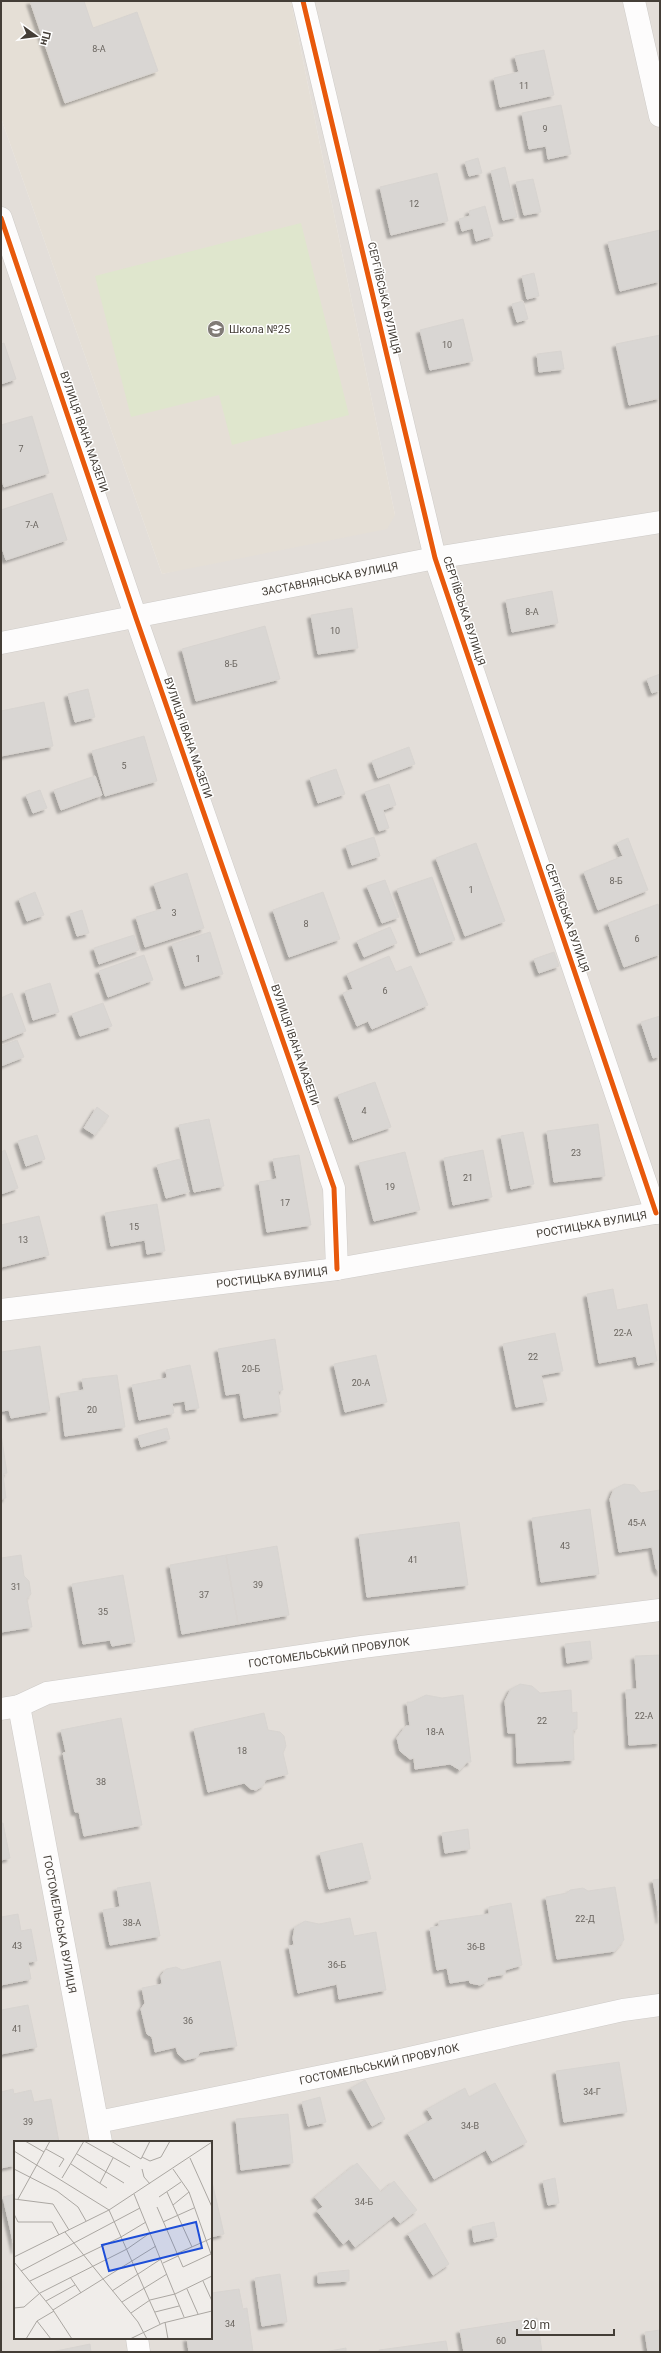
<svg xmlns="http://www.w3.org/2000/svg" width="661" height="2353" viewBox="0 0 661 2353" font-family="Roboto,sans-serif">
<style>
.residential{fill:#e3ded9;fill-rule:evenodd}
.education{fill:#e5dfd6}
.green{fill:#dfe6cd}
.building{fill:#d9d6d3;stroke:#d8d4d0;filter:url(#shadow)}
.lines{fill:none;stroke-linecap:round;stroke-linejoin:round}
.minor-casing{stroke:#cecbc8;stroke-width:23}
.tertiary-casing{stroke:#cecbc8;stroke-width:23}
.minor{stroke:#fdfcfc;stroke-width:22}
.tertiary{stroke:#fdfcfc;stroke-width:22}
.cycleway-casing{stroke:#fff;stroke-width:8}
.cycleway{stroke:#e8590c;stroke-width:5}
.labels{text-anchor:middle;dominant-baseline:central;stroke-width:3;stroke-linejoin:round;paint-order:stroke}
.number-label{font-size:9px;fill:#6a655f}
.street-label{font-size:11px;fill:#443e37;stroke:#fff}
.poi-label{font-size:11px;fill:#443e37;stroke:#fff;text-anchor:start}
.inset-road{fill:none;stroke:#aba7a2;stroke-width:1}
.view{fill:#1d4ed8;fill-opacity:0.15;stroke:#1d4ed8;stroke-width:2}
.inset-edge{fill:none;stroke:#443e37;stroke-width:2}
</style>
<defs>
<filter id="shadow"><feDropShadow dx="-3.5" dy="3.5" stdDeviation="1" flood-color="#0004"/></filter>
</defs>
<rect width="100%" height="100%" fill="#f0edea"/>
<path class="residential" d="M291,1H660V2352H1V118L162,574L395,515ZM15,2142H211V2338H15Z"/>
<path class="education" d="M1,1H291L395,515L387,529L162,574L1,118Z"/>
<path class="green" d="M301,223L349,415L232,445L219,395L131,417L95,276Z"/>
<path class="building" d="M30,1H84L93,28L137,12L158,71L65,103Z
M544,50L554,95L500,107L494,78L519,72L515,56Z
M561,105L571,154L548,159L546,146L529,149L522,113Z
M478,158L482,173L469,176L465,162Z
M505,167L517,217L503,220L491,171Z
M437,173L448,221L391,235L380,187Z
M533,179L541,212L524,215L516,182Z
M485,206L493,236L476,241L473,228L462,231L459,219L470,216L469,211Z
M660,230V281L620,291L608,242Z
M534,273L539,296L527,299L522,276Z
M523,301L528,319L517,322L512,304Z
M463,319L473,361L430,370L420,330Z
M660,335V398L629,405L616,344Z
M4,343L16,379L1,384V344Z
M561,351L564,369L539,372L537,354Z
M32,416L49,473L4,487L1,477V425Z
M52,493L67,540L6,560L1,545V510Z
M552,591L558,623L512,632L506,600Z
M352,608L358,648L318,654L311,615Z
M265,626L280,679L196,701L182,649Z
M660,674V690L652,693L647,679Z
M88,689L95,717L75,722L68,694Z
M44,702L53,746L1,756V711Z
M144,736L157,781L105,796L92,751Z
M409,747L415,764L378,778L372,761Z
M336,769L345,794L318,803L310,778Z
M95,776L102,795L61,810L54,790Z
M389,784L396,805L383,810L389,828L379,831L365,792Z
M40,790L47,808L33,813L26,795Z
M374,837L380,856L352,865L346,846Z
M628,838L648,890L598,910L584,872L623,856L617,843Z
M476,843L505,921L465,936L436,858Z
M187,873L204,928L145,947L136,917L162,909L154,884Z
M432,877L455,940L420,953L397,889Z
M385,880L399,917L382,923L367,886Z
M35,892L44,915L27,921L19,899Z
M323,892L340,939L289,957L273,910Z
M658,904L660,911V954L624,967L608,923Z
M82,910L89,933L77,936L70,914Z
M390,927L397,943L364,957L357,941Z
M210,932L223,974L185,986L172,944Z
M134,935L139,950L99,964L94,948Z
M554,952L559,966L539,973L534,959Z
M144,955L153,980L108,997L99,971Z
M389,956L396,972L411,966L428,1005L372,1029L368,1021L357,1026L343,993L353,989L347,974Z
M50,983L59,1012L33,1020L25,991Z
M12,993L26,1031L1,1041V998Z
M103,1003L112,1026L80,1036L72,1014Z
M660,1016V1056L653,1058L641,1022Z
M17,1040L24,1057L1,1066V1046Z
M375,1082L391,1127L353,1140L338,1095Z
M97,1107L109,1116L95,1135L84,1128Z
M209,1119L224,1186L194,1192L179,1125Z
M598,1124L605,1176L554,1182L547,1131Z
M523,1132L534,1184L511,1189L501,1136Z
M37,1135L45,1159L26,1166L18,1141Z
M5,1150L18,1188L1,1194V1152Z
M483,1150L492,1197L453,1205L444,1158Z
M405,1152L420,1210L374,1221L359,1163Z
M299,1155L311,1225L267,1232L259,1182L277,1179L273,1159Z
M180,1159L189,1192L166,1198L157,1165Z
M157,1204L165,1251L147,1254L145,1240L111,1246L105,1213Z
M39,1216L49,1255L1,1267V1225Z
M613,1289L617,1310L647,1304L657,1361L638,1365L636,1356L599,1363L587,1294Z
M555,1333L563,1371L541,1375L547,1401L516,1407L503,1344Z
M275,1339L283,1390L278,1391L281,1412L244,1418L240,1393L226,1395L218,1349Z
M40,1346L50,1411L11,1418L9,1410L2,1411L1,1403V1352Z
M376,1355L387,1402L345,1412L334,1364Z
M190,1365L199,1408L186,1410L185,1401L172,1403L174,1413L139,1420L132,1385L167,1378L166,1370Z
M117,1375L125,1427L65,1436L60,1394L84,1390L82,1379Z
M167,1428L170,1439L141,1447L138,1436Z
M1,1434L7,1473L3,1474L6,1498L1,1499Z
M624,1484L634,1485L641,1493L660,1490V1573L656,1568L652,1547L619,1552L610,1499L614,1489Z
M590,1509L599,1574L541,1582L532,1518Z
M459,1522L468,1585L367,1597L359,1535Z
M277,1546L289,1615L238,1624L226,1555Z
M21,1555L24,1576L29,1581L31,1594L27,1599L32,1627L1,1632V1558Z
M226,1555L238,1624L182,1634L170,1565Z
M123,1575L135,1642L112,1646L110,1640L83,1644L72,1584Z
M590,1641L592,1659L567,1663L565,1644Z
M660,1655V1743L629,1745L626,1690L637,1689L635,1656Z
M520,1684L532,1686L540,1693L571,1690L572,1713L577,1712V1729L573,1730L574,1760L517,1763L516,1733H508L505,1701L511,1689Z
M426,1695L442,1698L463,1695L471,1762H467L460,1770L450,1764L415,1769L414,1758L410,1759L400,1751L397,1738L406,1726H410L407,1702H412Z
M264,1713L268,1730L280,1732L284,1736L286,1746L283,1753L288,1774L265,1780L264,1785L256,1790L251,1789L244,1783L208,1792L194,1729Z
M121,1718L142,1825L84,1836L79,1812H75L63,1753L66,1752L61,1730Z
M1,1823H3L10,1858L1,1860Z
M468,1829L470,1849L445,1853L442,1833Z
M362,1843L371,1879L329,1889L320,1853Z
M660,1879V1920L653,1880Z
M150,1882L160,1936L110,1945L103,1910L120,1907L117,1888Z
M615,1887L624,1940L615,1951L557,1959L546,1897L567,1893L570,1890L583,1888L588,1891Z
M511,1903L522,1965L505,1970V1974L488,1977L486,1982L480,1985L470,1983L469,1980L450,1983L447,1968L437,1970L430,1928L439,1926V1921L489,1914V1907Z
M18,1914L21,1931L31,1929L37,1961L28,1962L31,1979L1,1985V1917Z
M350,1918L354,1936L376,1932L386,1990L339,1999L337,1984L298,1993L289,1946L294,1945L293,1938L295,1927L305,1921L319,1924Z
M220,1961L237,2046L200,2052L197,2057L185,2060L178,2054L176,2047L155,2052L152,2037L147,2034L141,2009L145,2003L142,1988L162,1984L161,1976L166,1969L176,1967L182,1970Z
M28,2005L37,2047L1,2054V2010Z
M619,2062L627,2112L564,2122L556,2071Z
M365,2080L385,2119L372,2126L351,2088Z
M495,2083L527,2142L492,2161L486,2150L434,2179L408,2133L433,2119L427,2109L465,2088L469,2097Z
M13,2089L14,2094L31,2090L34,2102L51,2099L59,2142H15V2165L1,2168V2092Z
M320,2097L326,2122L308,2126L302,2102Z
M288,2114L293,2163L241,2170L236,2119Z
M357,2163L381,2192L394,2181L417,2210L400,2223L394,2216L355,2247L349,2239L343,2244L317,2211L323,2207L315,2197Z
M211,2177L224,2234L211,2237Z
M555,2178L559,2203L548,2205L543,2181Z
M15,2194V2250L3,2197Z
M494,2222L497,2237L474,2242L472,2227Z
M425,2223L449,2264L433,2275L408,2234Z
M349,2270V2281L318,2283V2273Z
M280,2274L287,2322L262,2326L255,2278Z
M239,2289L243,2309L247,2308L253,2352H189L187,2338H211V2293Z
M537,2318L542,2352H464L460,2330Z
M660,2330V2352H648L645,2332Z
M446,2341L448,2352H379V2350Z
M90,2344L91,2352H51Z
M346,2348V2352H324Z"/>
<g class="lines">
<defs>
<g id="minor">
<path d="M303,1L435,558L656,1213"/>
<path d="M634,1L660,116"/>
<path d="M1,218L136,618L334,1188L337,1269"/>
<path id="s1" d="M1,1310L337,1269L660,1212"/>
<path id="s2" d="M19,1706L101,2142"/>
<path id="s3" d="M1,1709L19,1706L47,1693L362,1647L660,1610"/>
<path id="s4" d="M98,2122L396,2061L623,2010L660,2005"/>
<path d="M137,2338L139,2352"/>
</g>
<g id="tertiary">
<path id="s5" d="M1,643L435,558L660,522"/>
</g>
</defs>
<use href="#minor" class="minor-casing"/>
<use href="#tertiary" class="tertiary-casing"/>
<use href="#minor" class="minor"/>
<use href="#tertiary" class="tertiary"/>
<defs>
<path id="cycleway" d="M303,1L435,558L656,1213
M1,218L136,618L334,1188L337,1269"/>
</defs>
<use href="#cycleway" class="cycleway-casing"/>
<use href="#cycleway" class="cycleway"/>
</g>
<defs>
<symbol id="school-disc" viewBox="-11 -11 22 22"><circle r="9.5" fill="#807b76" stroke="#fff"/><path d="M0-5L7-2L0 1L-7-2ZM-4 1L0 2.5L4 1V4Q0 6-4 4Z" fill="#fff"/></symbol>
</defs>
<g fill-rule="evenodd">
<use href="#school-disc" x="206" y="319" width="20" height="20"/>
</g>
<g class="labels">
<g class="number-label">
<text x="99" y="49">8-А</text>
<text x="524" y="86">11</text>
<text x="545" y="129">9</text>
<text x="414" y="204">12</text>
<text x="447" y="345">10</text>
<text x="21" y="449">7</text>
<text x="32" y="525">7-А</text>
<text x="532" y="612">8-А</text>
<text x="335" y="631">10</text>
<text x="231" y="664">8-Б</text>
<text x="124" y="766">5</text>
<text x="616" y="881">8-Б</text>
<text x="471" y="890">1</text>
<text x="174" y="913">3</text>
<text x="306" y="924">8</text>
<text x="637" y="939">6</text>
<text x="198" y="959">1</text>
<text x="385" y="991">6</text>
<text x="364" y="1111">4</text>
<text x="576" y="1153">23</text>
<text x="468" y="1178">21</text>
<text x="390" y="1187">19</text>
<text x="285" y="1203">17</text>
<text x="134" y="1227">15</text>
<text x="23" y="1240">13</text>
<text x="623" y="1333">22-А</text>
<text x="533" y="1357">22</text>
<text x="251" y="1369">20-Б</text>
<text x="361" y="1383">20-А</text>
<text x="92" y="1410">20</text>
<text x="637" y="1523">45-А</text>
<text x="565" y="1546">43</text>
<text x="413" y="1560">41</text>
<text x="258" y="1585">39</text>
<text x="16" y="1587">31</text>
<text x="204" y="1595">37</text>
<text x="103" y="1612">35</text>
<text x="644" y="1716">22-А</text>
<text x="542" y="1721">22</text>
<text x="435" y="1732">18-А</text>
<text x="242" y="1751">18</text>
<text x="101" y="1782">38</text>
<text x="585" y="1919">22-Д</text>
<text x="132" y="1923">38-А</text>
<text x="17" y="1946">43</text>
<text x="476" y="1947">36-В</text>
<text x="337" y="1965">36-Б</text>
<text x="188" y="2021">36</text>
<text x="17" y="2029">41</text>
<text x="592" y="2092">34-Г</text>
<text x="28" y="2122">39</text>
<text x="470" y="2126">34-В</text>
<text x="364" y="2202">34-Б</text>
<text x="230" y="2324">34</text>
<text x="501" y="2341">60</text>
</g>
<g class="street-label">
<text transform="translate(384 298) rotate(77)">СЕРГІЇВСЬКА ВУЛИЦЯ</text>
<text transform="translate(84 432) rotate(71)">ВУЛИЦЯ ІВАНА МАЗЕПИ</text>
<text stroke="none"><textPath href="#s5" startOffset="335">ЗАСТАВНЯНСЬКА ВУЛИЦЯ</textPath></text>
<text transform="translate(464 611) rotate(72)">СЕРГІЇВСЬКА ВУЛИЦЯ</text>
<text transform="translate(188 738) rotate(71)">ВУЛИЦЯ ІВАНА МАЗЕПИ</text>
<text transform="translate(567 918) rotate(71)">СЕРГІЇВСЬКА ВУЛИЦЯ</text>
<text transform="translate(295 1045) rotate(71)">ВУЛИЦЯ ІВАНА МАЗЕПИ</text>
<text stroke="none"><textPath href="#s1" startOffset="597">РОСТИЦЬКА ВУЛИЦЯ</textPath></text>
<text stroke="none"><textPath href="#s1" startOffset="273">РОСТИЦЬКА ВУЛИЦЯ</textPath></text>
<text stroke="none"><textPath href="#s3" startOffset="334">ГОСТОМЕЛЬСЬКИЙ ПРОВУЛОК</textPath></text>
<text stroke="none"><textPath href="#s2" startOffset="222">ГОСТОМЕЛЬСЬКА ВУЛИЦЯ</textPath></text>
<text stroke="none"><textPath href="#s4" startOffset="287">ГОСТОМЕЛЬСЬКИЙ ПРОВУЛОК</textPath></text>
</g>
<g class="poi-label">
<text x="229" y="329">Школа №25</text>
</g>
</g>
<g transform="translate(14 2141)">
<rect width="198" height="198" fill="#f0edea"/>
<path class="inset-road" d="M11,0L30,11M97,0L127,18L136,0M32,8L50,18L45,26M0,10L95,69L146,183M63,13L110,42M128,16L136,20L147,16L156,0M176,17L198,66M57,23L93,47M0,28L43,50L64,66L72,80M128,28L130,36L136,43M48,37L70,0L116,26M86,42L99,17M153,51L178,106M120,53L170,176M145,56L167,41M0,58L39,63L55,89M4,58L36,0M159,64L175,51M143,66L169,126L197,113L175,51L159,28M0,73L4,81H38L45,94M149,81L180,67M51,91L124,181L133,198M162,113L198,97M0,116L95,69L198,1M0,121L39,169L58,198M149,122L164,115M7,130L126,67M56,136L67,152M16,140L107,96L132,81M189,140L198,160M173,148L184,173M98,150L147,118M32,160L61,144M108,161L153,133M0,167L10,166L26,152L113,108L136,92M39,169L142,105M141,171L165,165M117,172L136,159L161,153L198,135M23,180L37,198M151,181L154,198M12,198L23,180L40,170M116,198L149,182L198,170"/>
<path class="view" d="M182,81L188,107L95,130L88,104Z"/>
<rect width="198" height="198" class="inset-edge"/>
</g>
<rect width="661" height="2353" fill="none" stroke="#443e37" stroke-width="4"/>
<g transform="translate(36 36) rotate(104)" stroke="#ffffff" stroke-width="3" paint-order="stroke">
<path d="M0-3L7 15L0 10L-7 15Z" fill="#443e37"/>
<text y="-6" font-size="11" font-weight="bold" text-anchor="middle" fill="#443e37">Пн</text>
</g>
<path d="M517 2329v6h97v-6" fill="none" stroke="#443e37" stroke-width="2"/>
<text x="523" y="2329" font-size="12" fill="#443e37" stroke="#ffffff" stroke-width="3" paint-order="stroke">20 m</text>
</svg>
